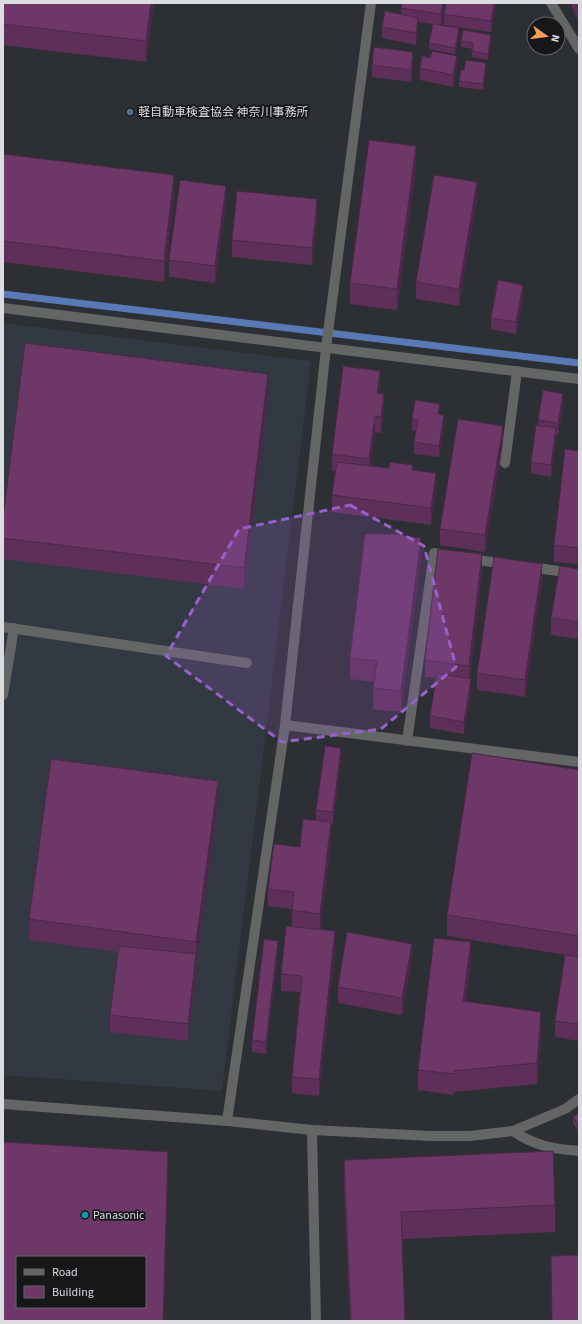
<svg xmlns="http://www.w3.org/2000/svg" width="582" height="1324" viewBox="0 0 582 1324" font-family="'Source Sans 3','Noto Sans JP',sans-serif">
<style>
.built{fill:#323942}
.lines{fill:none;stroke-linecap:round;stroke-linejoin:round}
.stream{stroke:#5979b5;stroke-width:7}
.service{stroke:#636665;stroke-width:10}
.minor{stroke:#636665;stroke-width:10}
.tertiary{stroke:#636665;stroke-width:10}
.wall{fill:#5e3059}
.shaded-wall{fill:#4c2749}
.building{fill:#6d3868;stroke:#4c2749;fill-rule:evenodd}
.marked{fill:#9861c9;fill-opacity:0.2;stroke:#9861c9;stroke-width:3;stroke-dasharray:8 5;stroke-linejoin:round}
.service-dot{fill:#5c6f8a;stroke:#161719;stroke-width:1.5}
.culture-dot{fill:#0f9aa8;stroke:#161719;stroke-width:1.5}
.labels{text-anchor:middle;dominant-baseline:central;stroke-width:3.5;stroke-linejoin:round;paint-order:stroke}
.poi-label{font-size:12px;fill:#dadcdf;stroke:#161719;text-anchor:start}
</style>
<rect width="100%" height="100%" fill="#2c2f33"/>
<path class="built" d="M3,323L311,361L222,1091L3,1075Z"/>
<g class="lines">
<path class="stream" d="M3,294L579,363"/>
<path class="service" d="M505,463L517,371
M3,627L247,663
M3,695L14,628"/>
<path class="minor" d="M551,3L579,49
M3,308L579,379
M470,559L506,564
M530,567L579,574
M285,725L579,762
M407,741L434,553L450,556
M227,1121L285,725L326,348L371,3
M312,1130L316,1321
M513,1131C535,1146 553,1149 579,1151"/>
<path class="tertiary" d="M3,1104L227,1121L312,1130L430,1136H470L513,1131L565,1109L579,1099"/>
</g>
<path class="wall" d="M3,3H154L146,62L3,45Z
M444,3V9L441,25L459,34L455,54L429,49V43L433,24L418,22V29L416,45L382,38V27L401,14V8Z
M496,3L491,32L444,25V14Z
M572,3H579V22L572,7Z
M461,41H491L488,60L472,57V49L461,47Z
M413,63L411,82L372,77V65Z
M420,68H457L453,87L420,80Z
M486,69L483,90L459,87V81L464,70Z
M3,154L174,196L164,282L3,262Z
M416,167L397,310L350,304V283Z
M477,199L459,306L416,299V282Z
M226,202L215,283L169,277V260Z
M317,216L312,265L232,257V240Z
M523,297L516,334L491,329V318Z
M380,388L379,393L384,411L381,433L375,432L370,466L413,470L436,490L431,525L332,512V495L335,471H332V454Z
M268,395L244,589L3,559V518Z
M563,406L558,435L556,434V440L551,477L531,473V462L538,426V420Z
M440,415L444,427L439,457L414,454V442L416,431L412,430V419Z
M503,442L485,552L440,545V529Z
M579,451V564L554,562V545Z
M421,559L401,712L373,709V688L374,682L350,679V658Z
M579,569V639L551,635V618Z
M482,571L470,678L471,690L464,734L430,728V716L436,678L425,677V660Z
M542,581L525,697L477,690V673Z
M341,759L333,824H331V839L320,930L335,948L319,1096L292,1093V1077L300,992L281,991V974L292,927V909L268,906V889L300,847L316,821V810Z
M579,770V957L447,936V915Z
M218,802L196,962V971L188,1041L110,1032V1015L118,952L29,940V919Z
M278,952L266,1054L252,1052V1040Z
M579,957V1041L555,1037V1021Z
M412,960L402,1015L338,1003V987Z
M471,963L466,1002L541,1033L537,1084L454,1092V1095L418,1090V1070Z
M579,1113V1132L573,1123V1117Z
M344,1160L555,1205V1232L402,1239L405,1321H350L344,1187Z
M551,1256L579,1321H552Z"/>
<path class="shaded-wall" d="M151,3H154L146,62V41Z
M443,3H444V9L441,25V14Z
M494,3H496L491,32V21Z
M418,18V29L416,45V33Z
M459,28V34L455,54V48Z
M491,35V41L488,60V54Z
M413,52V63L411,82V70Z
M457,56V68L453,87V75Z
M486,63V69L483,90V84Z
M416,146V167L397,310V289Z
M174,175V196L164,282V261Z
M477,182V199L459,306V289Z
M226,186V202L215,283V266Z
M317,199V216L312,265V248Z
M523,285V297L516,334V322Z
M380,371V388L377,410V393Z
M268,374V395L244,589V568Z
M384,394V411L381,433V417Z
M563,394V406L558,435V423Z
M444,415V427L439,457V446Z
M375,416V432L369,475V459Z
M503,426V442L485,552V535Z
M556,428V440L551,477V465Z
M436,473V490L431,525V508Z
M421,538V559L401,712V691Z
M482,554V571L469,682V666Z
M542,564V581L525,697V680Z
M471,679V690L464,734V722Z
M341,748V759L333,824V812Z
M218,781V802L196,962V942Z
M331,822V839L320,930V914Z
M335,931V948L319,1096V1079Z
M278,941V952L266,1054V1042Z
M471,942V963L463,1022V1001Z
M412,944V960L402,1015V998Z
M196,954V971L188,1041V1024Z
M541,1012V1033L537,1084V1063Z
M168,1152V1173L164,1321H163Z"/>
<path class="building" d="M3,3H151L146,41L3,24Z
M402,3H443L441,14L401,8Z
M446,3H494L491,21L444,14Z
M575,3H579V10Z
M385,11L418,18L416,33L382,27Z
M433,24L459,28L455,48L429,43Z
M463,30L491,35L488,54L472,51L473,43L461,41Z
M374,47L413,52L411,70L372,65Z
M432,51L457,56L453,75L420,68L422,56L430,58Z
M466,60L486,63L483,84L459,81L461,70H464Z
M369,140L416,146L397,289L350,283Z
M3,154L174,175L164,261L3,241Z
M434,175L477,182L459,289L416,282Z
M180,180L226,186L215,266L169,260Z
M237,191L317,199L312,248L232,240Z
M498,280L523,285L516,322L491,318Z
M25,343L268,374L244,568L3,538V518Z
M343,366L380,371L377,393L384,394L381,417L375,416L369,459L332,454Z
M543,390L563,394L558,423L538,420Z
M415,400L440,404L438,414L444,415L439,446L414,442L418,420L412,419Z
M458,419L503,426L485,535L440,529Z
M536,425L556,428L551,465L531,462Z
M565,449L579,451V548L554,545Z
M337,462L389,468L390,462L413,465L412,470L436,473L431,508L332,495Z
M365,534H394L421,538L401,691L373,688L377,661L350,658Z
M438,549L482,554L469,666L425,660Z
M494,557L542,564L525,680L477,673Z
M560,566L579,569V622L551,618Z
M437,673L471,679L464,722L430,716Z
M325,746L341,748L333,812L316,810Z
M472,753L579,770V936L447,915Z
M51,759L218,781L196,942L29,919Z
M303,819L331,822L320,914L292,910L294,892L268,889L274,844L300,847Z
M286,926L335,931L319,1079L292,1077L302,976L281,974Z
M347,932L412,944L402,998L338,987Z
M434,938L471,942L463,1001L541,1012L537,1063L454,1071V1074L418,1070Z
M264,939L278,941L266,1042L252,1040Z
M119,946L196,954L188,1024L110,1015Z
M565,955L579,957V1024L555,1021Z
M579,1113V1126L573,1117Z
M3,1142L168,1152L163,1321H3ZM17,1257H145V1307H17Z
M553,1151L555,1205L401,1212L405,1321H351L344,1160Z
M579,1255V1321H552L551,1256Z"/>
<path class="marked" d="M350,505L424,546L456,667L381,729L282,742L166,656L239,529Z"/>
<circle class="service-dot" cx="130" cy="112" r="4"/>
<circle class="culture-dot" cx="85" cy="1215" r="4"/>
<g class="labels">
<g class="poi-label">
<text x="138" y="112">軽自動車検査協会 神奈川事務所</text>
<text x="93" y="1215">Panasonic</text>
</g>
</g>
<rect width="582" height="1324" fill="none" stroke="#dadcdf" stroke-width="8"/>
<rect x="16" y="1256" width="130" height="52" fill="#161719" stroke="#646668"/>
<rect x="24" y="1269" width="20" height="6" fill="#636665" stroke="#646668"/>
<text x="52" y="1276" font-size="12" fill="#dadcdf">Road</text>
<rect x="24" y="1286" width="20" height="12" fill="#6d3868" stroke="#646668"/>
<text x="52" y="1296" font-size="12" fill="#dadcdf">Building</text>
<g transform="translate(546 36) rotate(104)"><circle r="19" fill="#161719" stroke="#646668"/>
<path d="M0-3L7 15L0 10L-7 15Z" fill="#fc9e52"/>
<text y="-6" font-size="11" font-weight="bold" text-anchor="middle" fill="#dadcdf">N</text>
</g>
</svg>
